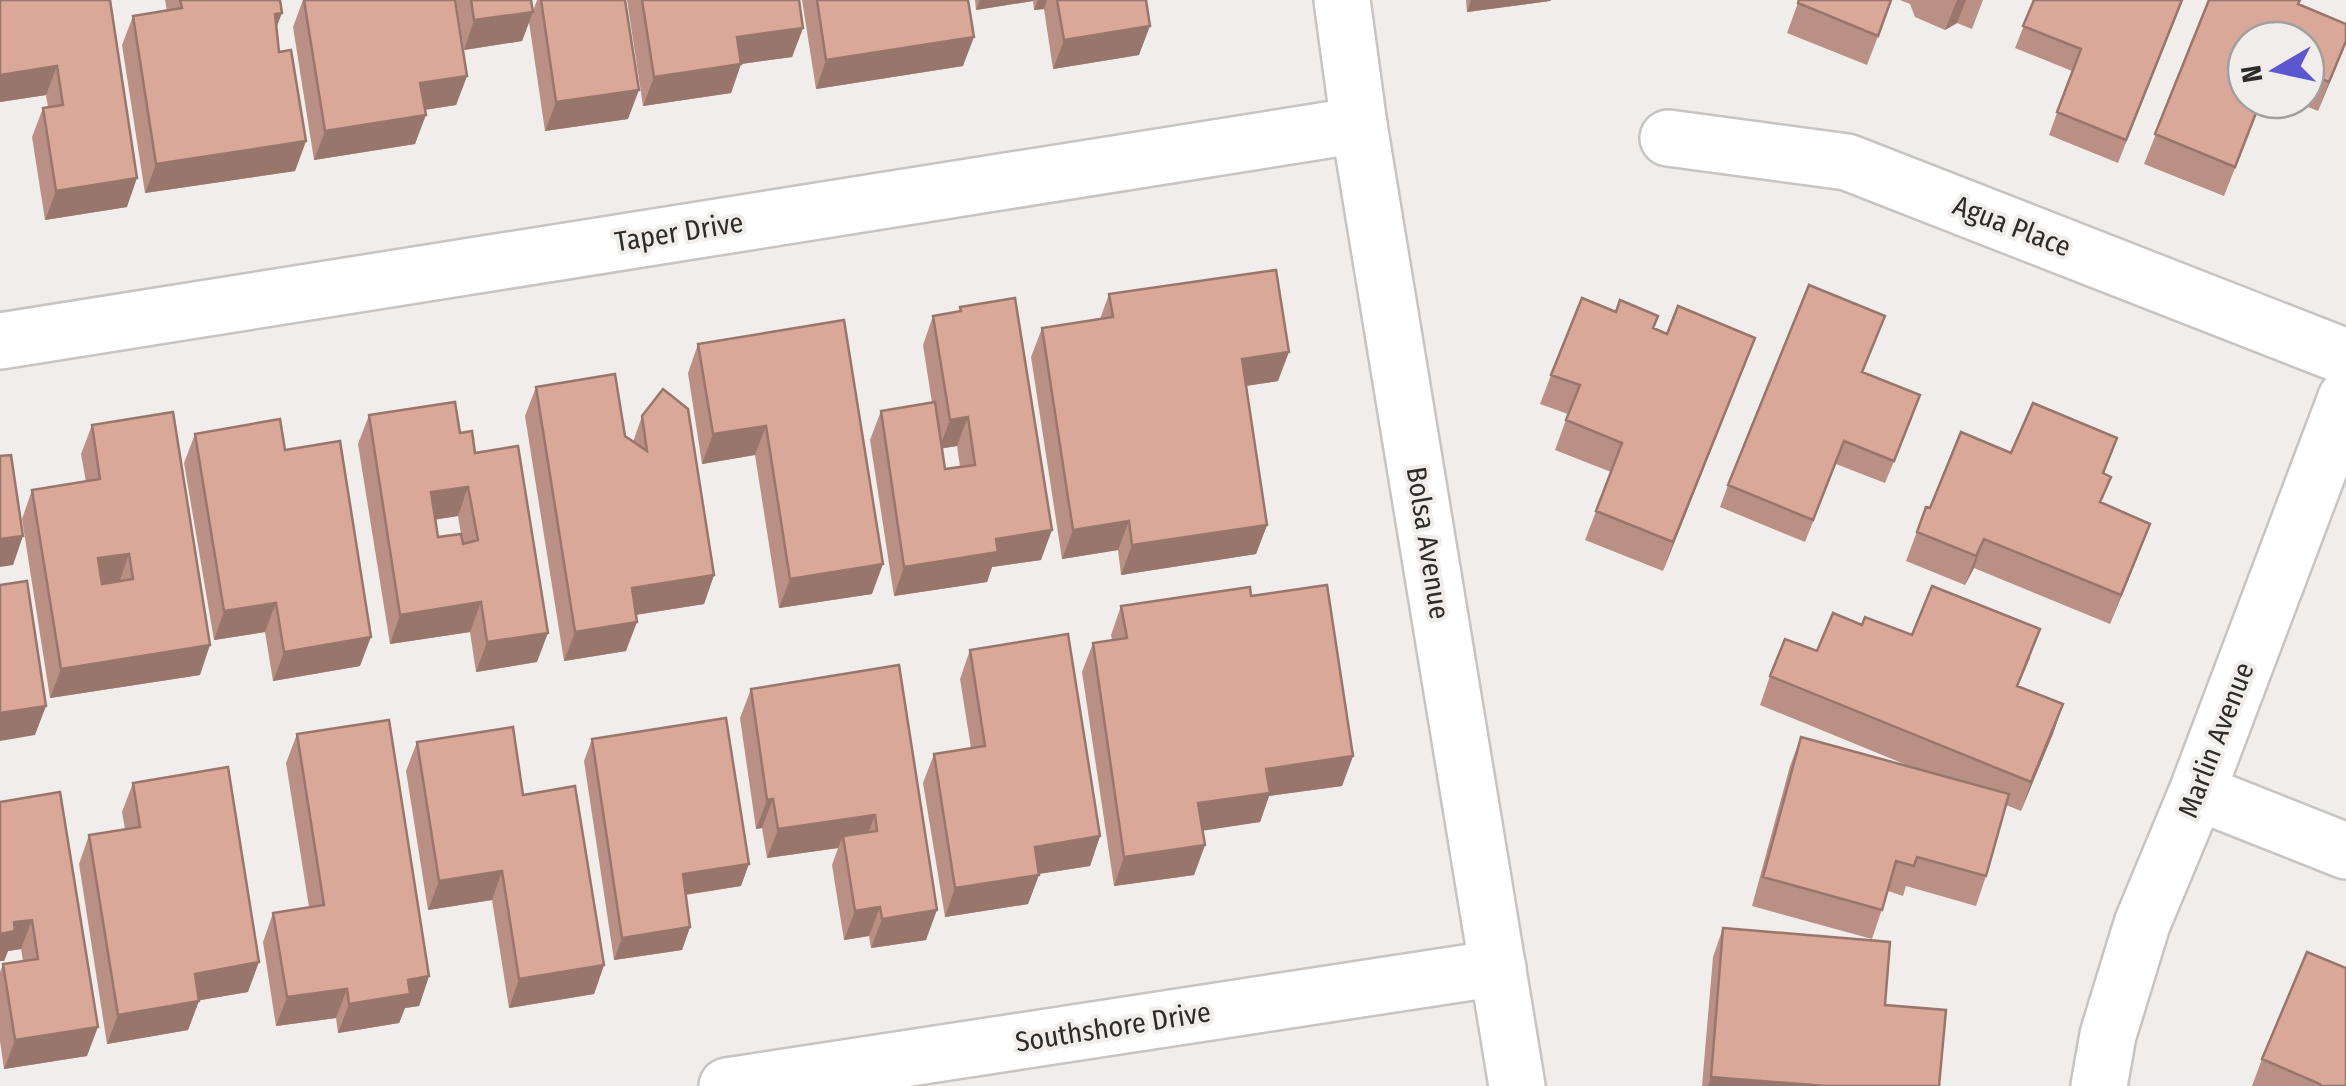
<svg xmlns="http://www.w3.org/2000/svg" width="2346" height="1086" viewBox="0 0 2346 1086" font-family="'Fira Sans Condensed',sans-serif">
<style>
.lines{fill:none;stroke-linecap:round;stroke-linejoin:round}
.street-casing{stroke:#c7c4c2;stroke-width:60}
.secondary-casing{stroke:#c7c4c2;stroke-width:60}
.street{stroke:#fff;stroke-width:55}
.secondary{stroke:#fff;stroke-width:55}
.wall{fill:#bb9084;fill-rule:evenodd}
.shaded-wall{fill:#99766b}
.building{fill:#daa899;stroke:#99766b;stroke-width:2.5;fill-rule:evenodd}
.labels{text-anchor:middle;dominant-baseline:central;stroke-width:8;stroke-linejoin:round;paint-order:stroke}
.street-label{font-size:28px;fill:#2c2c2b;stroke:#f0edeb}
</style>
<rect width="100%" height="100%" fill="#f0edeb"/>
<g class="lines">
<defs>
<path id="street" d="M1668,138L1847,162L2346,357
M0,341L1359,125
M2197,792L2346,851
M727,1086L1498,968
M2099,1086L2108,1035L2142,924L2197,792L2346,398"/>
<path id="secondary" d="M1342,0L1359,125L1517,1086"/>
</defs>
<use href="#street" class="street-casing"/>
<use href="#secondary" class="secondary-casing"/>
<use href="#street" class="street"/>
<use href="#secondary" class="secondary"/>
</g>
<path class="wall" d="M0,0H110L127,207L45,220L32,137L43,108L48,107L46,95L0,102Z
M165,0H280L276,28L279,52L306,141L295,171L145,193L122,45L133,16L167,11Z
M303,0H455L467,76L456,105L425,110L415,144L314,160L293,27Z
M456,0H531L533,11L537,0H625L628,119L545,131L529,22L522,41L464,50Z
M627,0H799L803,28L792,57L741,64L731,93L643,106Z
M802,0H968L963,66L816,89Z
M975,0H1146L1139,55L1053,69L1044,9L1034,10L1033,1L976,10Z
M1466,0H1551L1550,1L1467,12Z
M1799,0H1892L1867,65L1787,33Z
M1900,0H1983L1972,29L1957,23L1945,30L1915,17L1910,4Z
M2034,0H2182L2118,163L2049,135L2072,71L2015,48Z
M2209,0H2301L2299,4L2346,24V43L2318,111L2291,100H2306V40H2246V100H2262L2224,196L2144,164Z
M1109,294L1278,381L1246,386L1267,525L1256,554L1121,575L1118,550L1062,559L1031,357L1042,328L1100,319Z
M960,307L1041,560L992,567L987,582L894,596L870,440L881,411L932,403L923,345L933,316L959,312ZM957,446L960,467L945,469L942,448Z
M1616,312L1658,316L1654,328L1667,334L1755,338L1663,571L1585,540L1611,472L1555,450L1568,414L1540,404L1551,375Z
M1885,316L1863,372L1912,418L1885,483L1836,464L1805,542L1720,507L1728,485Z
M844,320L872,594L779,608L755,455L702,464L688,373L698,344Z
M536,387L633,442L642,416L714,575L704,604L636,615L626,651L564,661L525,416Z
M369,415L460,433L475,453L537,662L476,672L470,632L390,644L358,444ZM458,516L461,534L438,537L436,519Z
M92,425L200,675L50,698L22,519L32,490L86,482L81,454Z
M195,434L285,450L360,666L273,681L265,632L214,640L184,463Z
M2011,453L2104,473L2101,502L2139,553L2110,624L1974,568L1965,585L1906,561L1926,507L1930,508Z
M1251,596L1353,756L1342,786L1269,796L1260,822L1202,830L1205,845L1194,875L1114,886L1082,672L1093,643L1112,640L1111,635L1121,606Z
M1862,625L2030,658L2018,686L2063,704L2021,811L2006,805L1986,876L1976,906L1906,886L1903,896L1888,891L1872,939L1752,906L1790,766L1801,737L1914,768L1760,705L1770,676Z
M970,650L1100,836L1090,866L1039,874L1028,904L945,917L923,783L934,754L971,748L960,679Z
M899,665L926,940L871,948L869,936L844,940L832,865L838,848L767,858L762,828L756,829L740,718L751,689Z
M297,734L429,976L419,1006L405,1008L399,1023L338,1033L336,1018L276,1026L263,942L273,913L309,907L286,763Z
M592,739L741,886L686,895L690,927L682,950L614,960L584,761Z
M417,742L523,795L604,965L594,994L509,1008L492,900L428,910L406,771Z
M133,783L248,992L199,1000L188,1030L107,1044L79,864L89,835L125,829L122,812Z
M0,802L87,1056L4,1069L0,1041V972L3,964L23,961L21,949L8,951L4,961H0Z
M1723,928L1885,1005L1939,1086H1702L1713,957Z
M2262,1059L2346,1086H2252Z"/>
<path class="shaded-wall" d="M980,0H1033V1L976,10Z
M1038,0H1047L1044,9L1034,10Z
M1471,0H1551L1550,1L1467,12Z
M1957,0H1966L1957,23L1945,30Z
M533,12L522,41L464,50L474,20Z
M282,13L271,42L275,14Z
M1150,26L1139,55L1053,69L1064,40Z
M803,28L792,57L741,64L731,93L643,106L654,77L737,37Z
M974,37L963,66L816,89L826,60Z
M2346,43L2318,111L2329,82Z
M57,66L46,95L0,102V75Z
M467,76L456,105L410,112L420,83Z
M639,90L628,119L545,131L556,102Z
M426,115L415,144L314,160L325,131Z
M306,141L295,171L145,193L156,164Z
M137,178L127,207L45,220L56,191Z
M1755,338L1744,367L1663,571L1673,542Z
M1289,352L1278,381L1231,388L1242,359Z
M968,417L957,446L939,449L950,420Z
M766,426L755,455L702,464L713,434Z
M468,487L458,516L421,522L431,492Z
M1129,521L1118,550L1062,559L1073,530Z
M2150,524L2139,553L2110,624L2121,595Z
M1267,525L1256,554L1121,575L1132,545Z
M1052,530L1041,560L992,567L987,582L894,596L904,567L996,539Z
M23,536L13,565L0,567V539Z
M1984,539L1974,568L1965,585L1976,556Z
M129,554L119,583L88,588L98,558Z
M883,564L872,594L779,608L790,579Z
M714,575L704,604L621,617L632,588Z
M481,602L470,632L390,644L400,615Z
M276,603L265,632L214,640L224,611Z
M637,622L626,651L564,661L575,632Z
M548,633L537,662L476,672L487,642Z
M371,637L360,666L273,681L284,652Z
M210,645L200,675L50,698L61,669Z
M2063,704L2053,734L2021,811L2031,782Z
M46,706L35,735L0,741V713Z
M1353,756L1342,786L1269,796L1260,822L1188,833L1198,803L1266,769Z
M773,799L762,828L756,829L767,800Z
M875,815L864,844L843,836L838,848L767,858L778,829Z
M1100,836L1090,866L1024,876L1035,847Z
M1205,845L1194,875L1114,886L1124,857Z
M749,864L741,886L675,896L683,874Z
M502,871L492,900L428,910L439,881Z
M1039,875L1028,904L945,917L955,888Z
M880,907L869,936L844,940L855,911Z
M937,910L926,940L871,948L882,919Z
M32,920L21,949L8,951L4,961H0V934L14,922Z
M690,927L682,950L614,960L622,938Z
M259,962L248,992L184,1003L195,974Z
M604,965L594,994L509,1008L519,979Z
M429,976L419,1006L405,1008L399,1023L338,1033L349,1004L408,980Z
M347,989L336,1018L276,1026L287,997Z
M199,1001L188,1030L107,1044L118,1015Z
M98,1027L87,1056L4,1069L15,1040Z
M1711,1077L1826,1086H1708Z"/>
<path class="building" d="M0,0H110L137,178L56,191L43,108L63,105L57,66L0,75Z
M180,0H280L282,13L275,14L279,52L291,50L306,141L156,164L133,16L182,8Z
M304,0H455L467,76L420,83L426,115L325,131Z
M471,0H531L533,12L474,20Z
M541,0H625L639,90L556,102Z
M642,0H799L803,28L737,37L741,64L654,77Z
M817,0H968L974,37L826,60Z
M1057,0H1146L1150,26L1064,40Z
M1799,0H1891L1878,36L1798,3Z
M2034,0H2182L2126,140L2057,112L2081,49L2023,26Z
M2209,0H2300L2298,4L2346,24V41L2329,82L2306,73V40H2246V100H2261L2235,167L2155,134Z
M1276,270L1289,352L1242,359L1267,525L1132,545L1129,521L1073,530L1042,328L1113,317L1109,294Z
M1809,285L1885,316L1862,372L1920,395L1894,461L1844,441L1813,520L1728,485Z
M1015,298L1052,530L996,539L998,552L904,567L881,411L935,402L945,469L975,465L968,417L950,420L933,316L961,311L960,307Z
M1582,298L1616,312L1620,300L1658,316L1653,328L1667,334L1678,306L1755,338L1673,542L1596,511L1622,443L1566,420L1580,385L1551,375Z
M844,320L883,564L790,579L766,426L713,434L698,344Z
M615,374L625,436L647,451L642,416L663,389L688,409L714,575L632,588L637,622L575,632L536,387Z
M455,402L460,433L472,431L475,453L518,446L548,633L487,642L481,602L400,615L369,415ZM468,487L478,540L463,544L461,534L438,537L431,492Z
M2033,403L2117,438L2103,473L2111,477L2100,502L2150,524L2121,595L1984,539L1976,556L1917,532L1926,507L1930,508L1961,432L2011,453Z
M173,412L210,645L61,669L32,490L100,479L92,425ZM129,554L133,579L102,584L98,558Z
M280,419L285,450L340,441L371,637L284,652L276,603L224,611L195,434Z
M11,455L23,536L0,539V456Z
M27,581L46,706L0,713V585Z
M1327,585L1353,756L1266,769L1270,793L1198,803L1205,845L1124,857L1093,643L1127,638L1121,606L1250,587L1251,596Z
M1932,586L2040,629L2017,686L2063,704L2031,782L1770,676L1785,639L1817,651L1833,613L1862,625L1865,617L1912,635Z
M1068,634L1100,836L1035,847L1039,875L955,888L934,754L985,746L970,650Z
M899,665L937,910L882,919L880,907L855,911L843,836L877,831L875,815L778,829L773,799L767,800L751,689Z
M726,718L749,864L683,874L690,927L622,938L592,739Z
M389,720L429,976L408,980L410,994L349,1004L347,989L287,997L273,913L324,905L297,734Z
M513,727L523,795L575,786L604,965L519,979L502,871L439,881L417,742Z
M1801,737L2009,794L1986,876L1917,857L1914,866L1896,861L1882,910L1763,877Z
M228,767L259,962L195,974L199,1001L118,1015L89,835L140,827L133,783Z
M60,792L98,1027L15,1040L3,964L38,959L32,920L14,922L15,931L0,934V802Z
M1723,928L1890,942L1885,1005L1946,1010L1939,1086H1826L1711,1077Z
M2307,952L2346,968V1086H2320V1084L2262,1059Z"/>
<g class="labels">
<g class="street-label">
<text transform="translate(2012 226) rotate(21)">Agua Place</text>
<text transform="translate(679 232) rotate(-9)">Taper Drive</text>
<text transform="translate(1428 543) rotate(81)">Bolsa Avenue</text>
<text transform="translate(2216 740) rotate(-69)">Marlin Avenue</text>
<text transform="translate(1113 1027) rotate(-9)">Southshore Drive</text>
</g>
</g>
<g transform="translate(2276 70) rotate(261)"><circle r="48" fill="#f0edeb" stroke="#a2a09e" stroke-width="2.5"/>
<path d="M0-8L18 38L0 25L-18 38Z" fill="#5d57cf"/>
<text y="-15" font-size="28" font-weight="bold" text-anchor="middle" fill="#2c2c2b">N</text>
</g>
</svg>
